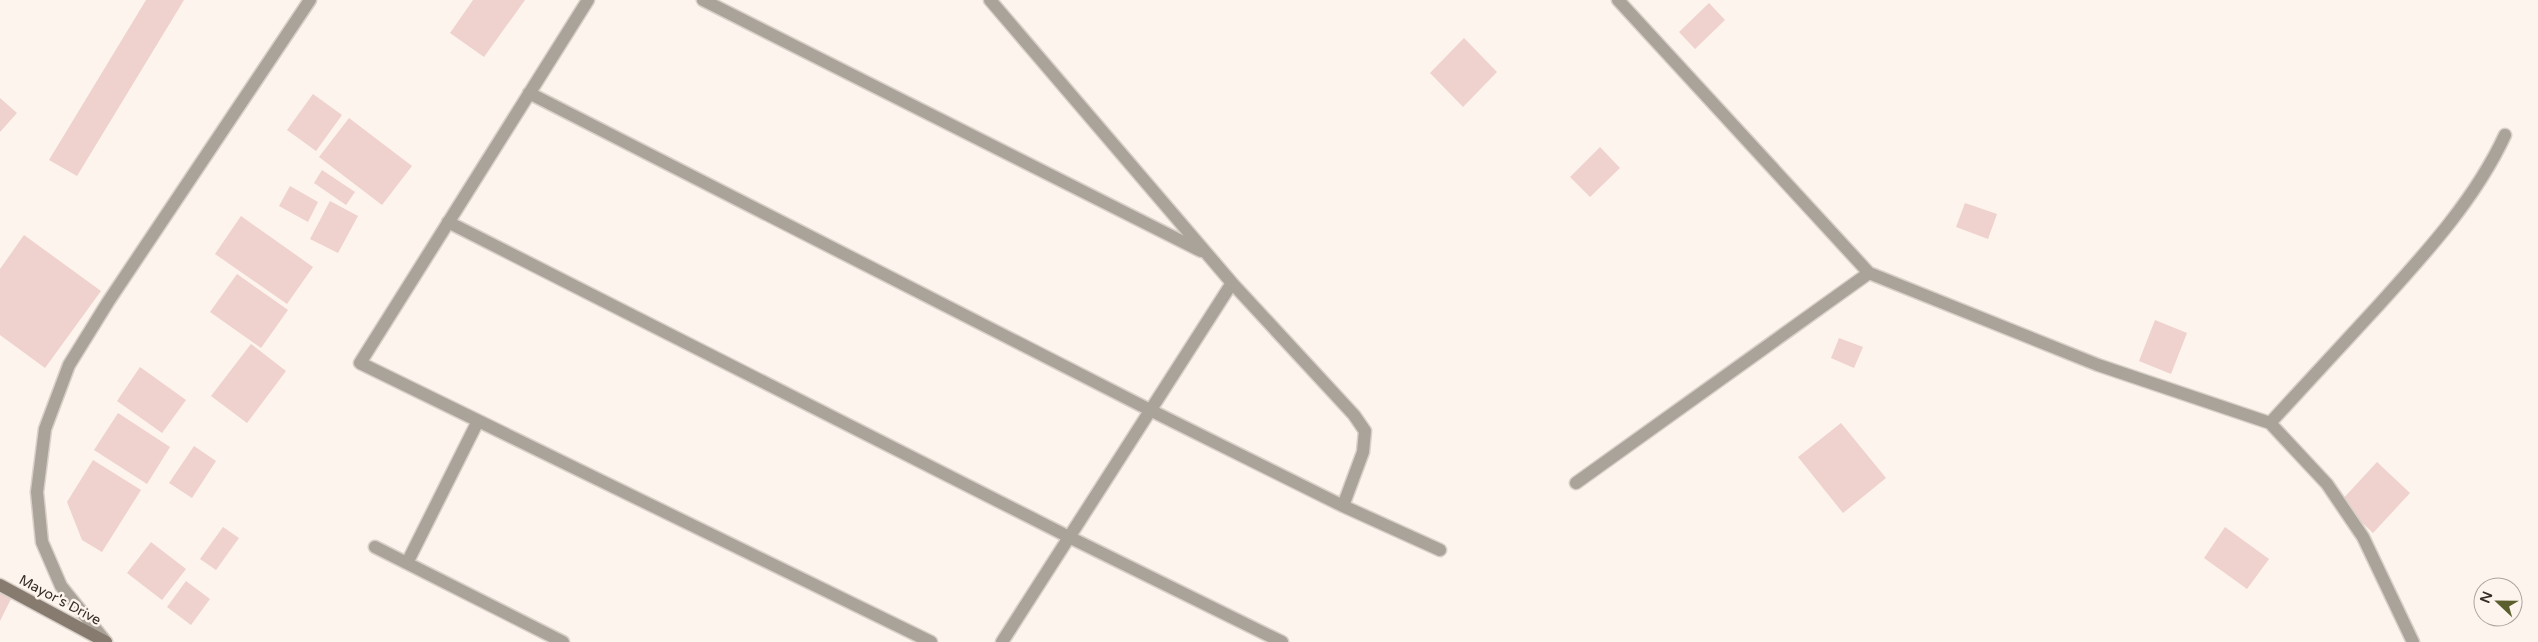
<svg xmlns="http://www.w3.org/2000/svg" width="2538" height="642" viewBox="0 0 2538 642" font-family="'Varela Round',sans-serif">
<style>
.building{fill:#efd1cd}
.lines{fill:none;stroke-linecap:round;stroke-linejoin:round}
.street-casing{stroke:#d9d0c9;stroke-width:15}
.secondary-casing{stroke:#d9d0c9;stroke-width:15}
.street{stroke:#aaa39a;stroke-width:12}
.secondary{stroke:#867b6e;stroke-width:12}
.labels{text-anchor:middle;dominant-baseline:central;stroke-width:5;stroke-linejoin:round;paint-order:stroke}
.street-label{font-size:14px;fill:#362d26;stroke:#fdf4ed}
</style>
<rect width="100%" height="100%" fill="#fdf4ed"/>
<path class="building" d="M146,0H184L77,176L49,160Z
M473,0H525L484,57L450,33Z
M1709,3L1725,20L1695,49L1679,32Z
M1464,38L1497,72L1463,107L1430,73Z
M313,94L342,115L316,151L287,130Z
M0,98L17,113L0,132Z
M349,118L412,166L382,205L319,157Z
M1600,147L1620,168L1590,197L1570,177Z
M322,170L355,192L346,205L314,183Z
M290,186L318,202L308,222L279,206Z
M330,201L358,216L338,253L310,239Z
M1965,203L1997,214L1988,239L1956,227Z
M241,216L313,267L287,304L215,254Z
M24,235L101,291L45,368L0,335V269Z
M237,274L288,310L261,348L210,312Z
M2155,320L2187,333L2171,374L2139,361Z
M1839,338L1863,347L1854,368L1831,358Z
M251,344L286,371L247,423L211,396Z
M140,367L186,400L162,433L117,401Z
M118,413L170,447L147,484L94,450Z
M1841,423L1886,478L1843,513L1798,457Z
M194,446L216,461L192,498L169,483Z
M93,460L141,490L102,552L82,540L67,502Z
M2377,462L2410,493L2373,533L2340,502Z
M223,527L239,538L216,570L200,559Z
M2225,527L2269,559L2247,589L2204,558Z
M151,542L186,569L162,600L127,573Z
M186,581L210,599L191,625L167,607Z
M0,593L11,599L0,621Z"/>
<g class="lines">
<defs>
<path id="street" d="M588,0L360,363L931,642
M703,0L1201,251
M990,0L1232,283L1354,415L1365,431L1363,452L1343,506
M1618,0L1869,273L2098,365L2270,423L2327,484L2363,537L2413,642
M529,93L1150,410L1343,506L1440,550
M448,222L1069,537L1282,642
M2270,423C2305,385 2341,346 2376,308C2424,255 2475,200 2505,135
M1576,483L1869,273
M375,547L563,642
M407,563L478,421
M106,642L61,586L42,542L37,492L45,429L69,365L108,302L310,0
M1002,642L1232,283"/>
<path id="secondary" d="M0,585L106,642"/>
</defs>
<use href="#street" class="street-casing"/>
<use href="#secondary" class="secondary-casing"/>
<use href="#street" class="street"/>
<use href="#secondary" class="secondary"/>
</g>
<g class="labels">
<g class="street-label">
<text transform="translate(60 600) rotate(28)">Mayor's Drive</text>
</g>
</g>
<g transform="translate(2498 602) rotate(292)"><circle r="24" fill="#fdf4ed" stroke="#ada49d"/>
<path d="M0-4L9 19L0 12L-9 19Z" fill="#5a5f2d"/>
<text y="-8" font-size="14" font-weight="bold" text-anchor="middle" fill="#362d26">N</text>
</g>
</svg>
